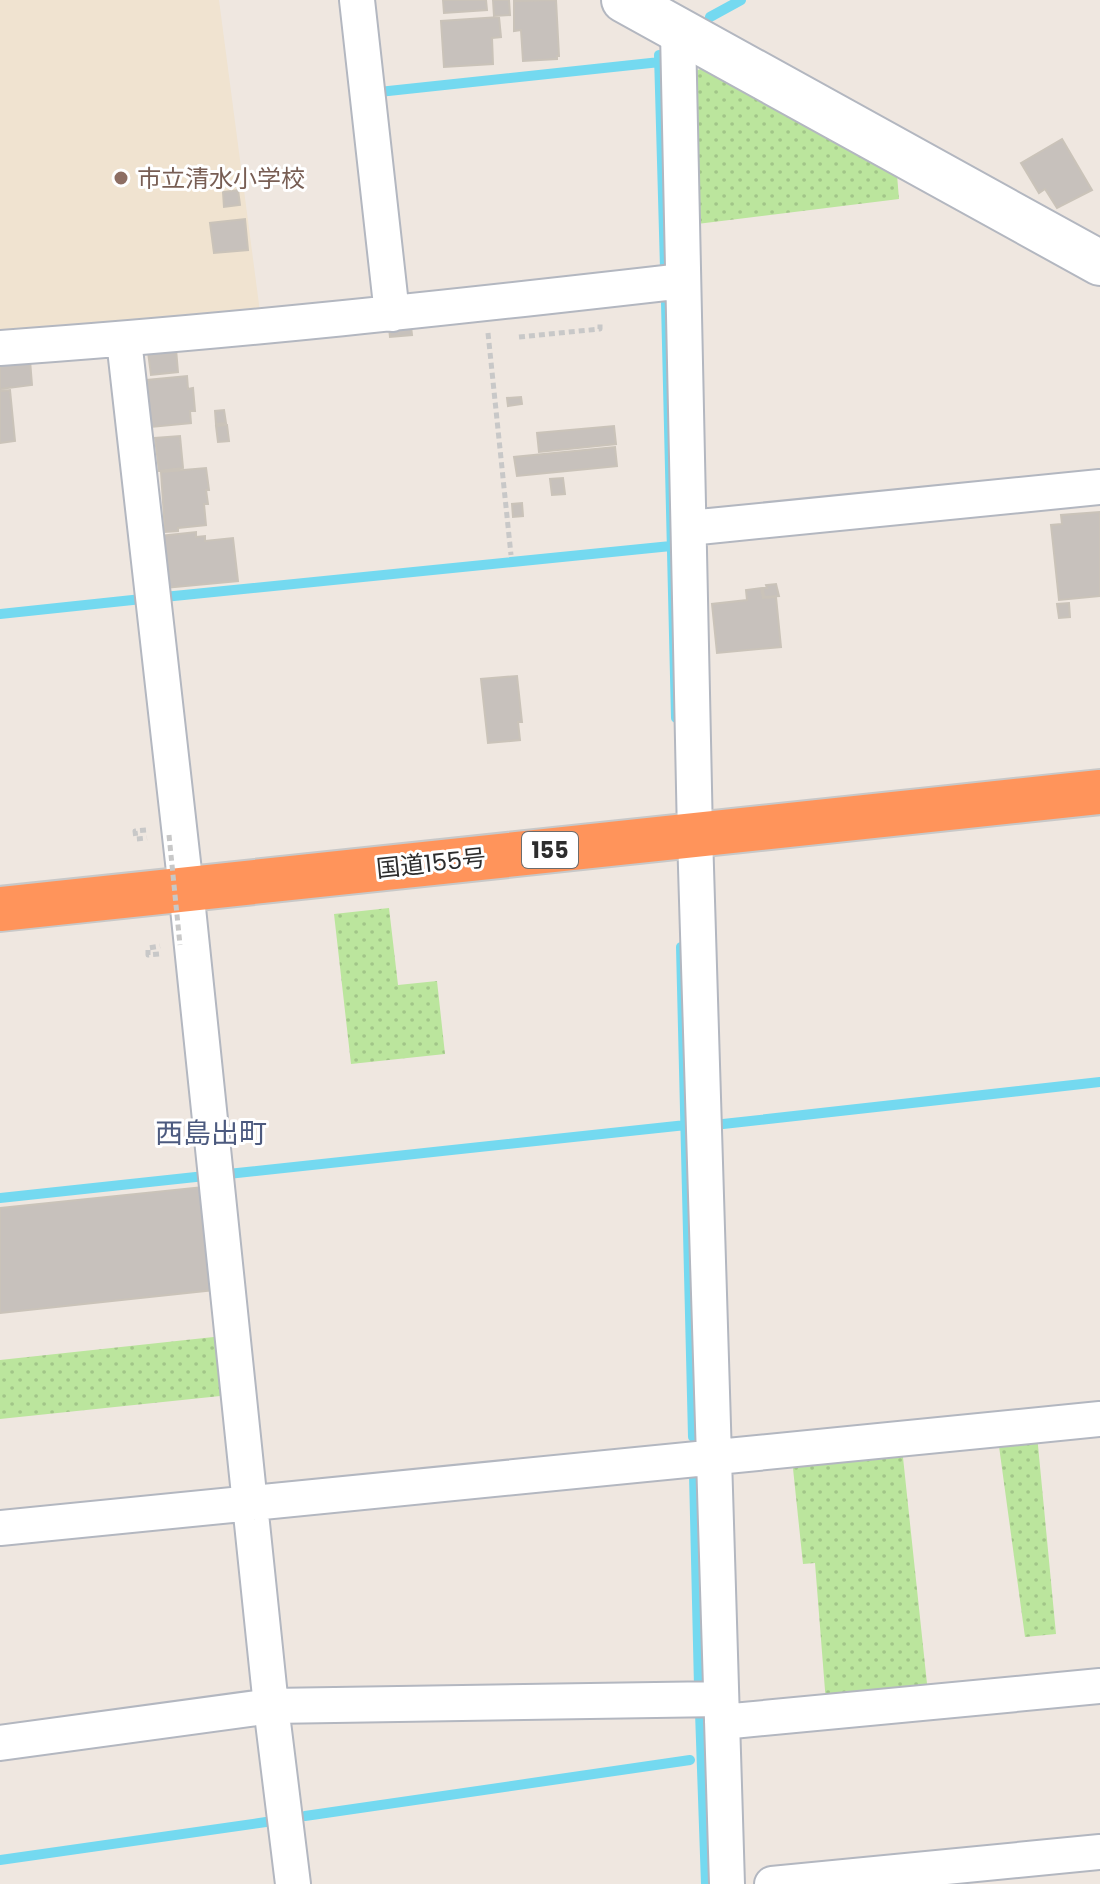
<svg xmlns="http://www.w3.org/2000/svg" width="1100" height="1884" viewBox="0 0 1100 1884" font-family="Poppins,'Noto Sans JP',sans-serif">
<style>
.education{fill:#f0e3d0}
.grass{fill:url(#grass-dots)}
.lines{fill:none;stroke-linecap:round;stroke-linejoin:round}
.stream{stroke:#74d9f0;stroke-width:10}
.building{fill:#c7c1bc;stroke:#cac3b9;stroke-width:2}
.street-casing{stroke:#b3b7c0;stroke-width:38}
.secondary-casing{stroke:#b3b7c0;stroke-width:48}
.highway-casing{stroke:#c8c8c8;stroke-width:48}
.path{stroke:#c8c8c8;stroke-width:5;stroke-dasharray:6 4;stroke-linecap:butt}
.street{stroke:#fff;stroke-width:34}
.secondary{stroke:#fff;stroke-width:44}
.highway{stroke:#ff945b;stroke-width:44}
.path-bridge{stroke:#c8c8c8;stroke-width:5;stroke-dasharray:6 4;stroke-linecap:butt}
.education-dot{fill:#8d6e63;stroke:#fff;stroke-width:3}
.labels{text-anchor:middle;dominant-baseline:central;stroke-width:6;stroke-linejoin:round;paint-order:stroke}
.shield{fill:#fff;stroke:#6c6c6c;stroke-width:2}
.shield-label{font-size:22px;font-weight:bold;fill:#2d2d2d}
.education-label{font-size:24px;fill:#785e54;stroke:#fff;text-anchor:start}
.street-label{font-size:24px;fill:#2d2d2d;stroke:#fff}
.quarter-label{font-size:28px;fill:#4c5a7f;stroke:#fff}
</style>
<defs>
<pattern id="grass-dots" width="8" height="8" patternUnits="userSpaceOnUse" patternTransform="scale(2)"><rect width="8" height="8" fill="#bbe59d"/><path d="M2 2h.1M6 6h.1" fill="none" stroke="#a1c588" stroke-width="1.8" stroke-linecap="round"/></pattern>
</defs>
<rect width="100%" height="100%" fill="#efe7e0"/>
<path class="education" d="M0,0H219L260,312L0,331Z"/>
<path class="grass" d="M705,67L897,175L899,199L697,224L693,72Z
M389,908L398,985L437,981L445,1054L351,1064L334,914Z
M223,1336L230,1395L0,1419V1360Z
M1037,1435L1056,1634L1025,1637L998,1439Z
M902,1448L928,1693L826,1703L815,1563L803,1564L792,1459Z"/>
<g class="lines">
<path class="stream" d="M710,17L741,0
M659,55L665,268
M379,92L660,62
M666,303L676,718
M164,597L671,546
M0,614L142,599
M681,947L693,1437
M723,1124L1100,1082
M228,1174L686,1125
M0,1198L205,1176
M694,1474L699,1687
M700,1712L706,1884
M305,1816L690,1760
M0,1860L266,1822"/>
</g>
<path class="building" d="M443,0H486L487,10L444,13Z
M493,0H509L510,15L494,16Z
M556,0L559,56H557V59L523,61L521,30L514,31V1Z
M499,17L501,37L492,38L493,64L444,67L441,21Z
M1062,139L1092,190L1057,208L1045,189L1039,193L1021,163Z
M238,190L240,205L224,207L223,192Z
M245,219L248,250L214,253L210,223Z
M411,326L412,335L390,337L389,328Z
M176,349L178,372L151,375L148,352Z
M30,360L32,385L0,389V363Z
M187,376L188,389L193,388L195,411H190L191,423L151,427L147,380Z
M10,390L15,441L0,443V391Z
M521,397L522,404L508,406L507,398Z
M224,410L226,423L216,424L215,411Z
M227,425L229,441L218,442L216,426Z
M614,426L616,444L539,452L537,433Z
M180,436L183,468L159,471L155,438Z
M615,447L617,466L517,476L514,457Z
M206,468L209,490H206L208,504H204L206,525L178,528V531L165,532L161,472Z
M563,478L565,494L552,495L550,479Z
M522,503L523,516L513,517L512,504Z
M1100,512V596L1059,600L1051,525L1062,524L1061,515Z
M196,532V537L205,536V541L233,538L238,581L165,588L160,536Z
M776,584L779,596L764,597L763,588H767L766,585Z
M761,588L763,598L776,597L781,647L717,653L712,604L747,600L746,590Z
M1069,603L1070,617L1059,618L1057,604Z
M517,676L522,722H518L520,740L488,743L481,679Z
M203,1187L214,1290L0,1313V1208Z"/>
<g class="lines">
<defs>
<path id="street" d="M357,0L392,314
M678,32L695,835L727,1884
M124,340L186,889L271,1706L293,1884
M0,348C228,332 456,307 683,281
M689,528L1100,487
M0,1528L1100,1419
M722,1722L1100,1686
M0,1743L271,1706L721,1699
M772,1884L1100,1852"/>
<path id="secondary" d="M624,0L1100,263"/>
<path id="highway" d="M0,909L1100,792"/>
</defs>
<use href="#street" class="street-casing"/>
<use href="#secondary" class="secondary-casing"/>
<use href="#highway" class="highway-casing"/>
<path class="path" d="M488,333L511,555
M519,337L600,329V324
M146,830L135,831L136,839L147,838
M159,954L148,955V948L160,946"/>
<use href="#street" class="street"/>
<use href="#secondary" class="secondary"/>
<use href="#highway" class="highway"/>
<path class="path-bridge" d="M169,835L180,945"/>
</g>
<circle class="education-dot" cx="121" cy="178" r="8"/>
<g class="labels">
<rect class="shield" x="522" y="832" width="56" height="36" rx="6"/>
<g class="shield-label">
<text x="550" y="850">155</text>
</g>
<g class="education-label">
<text x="137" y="178">市立清水小学校</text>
</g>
<g class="street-label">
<text transform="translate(431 863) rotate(-6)">国道155号</text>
</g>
<g class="quarter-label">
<text x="211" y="1133">西島出町</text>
</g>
</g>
</svg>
